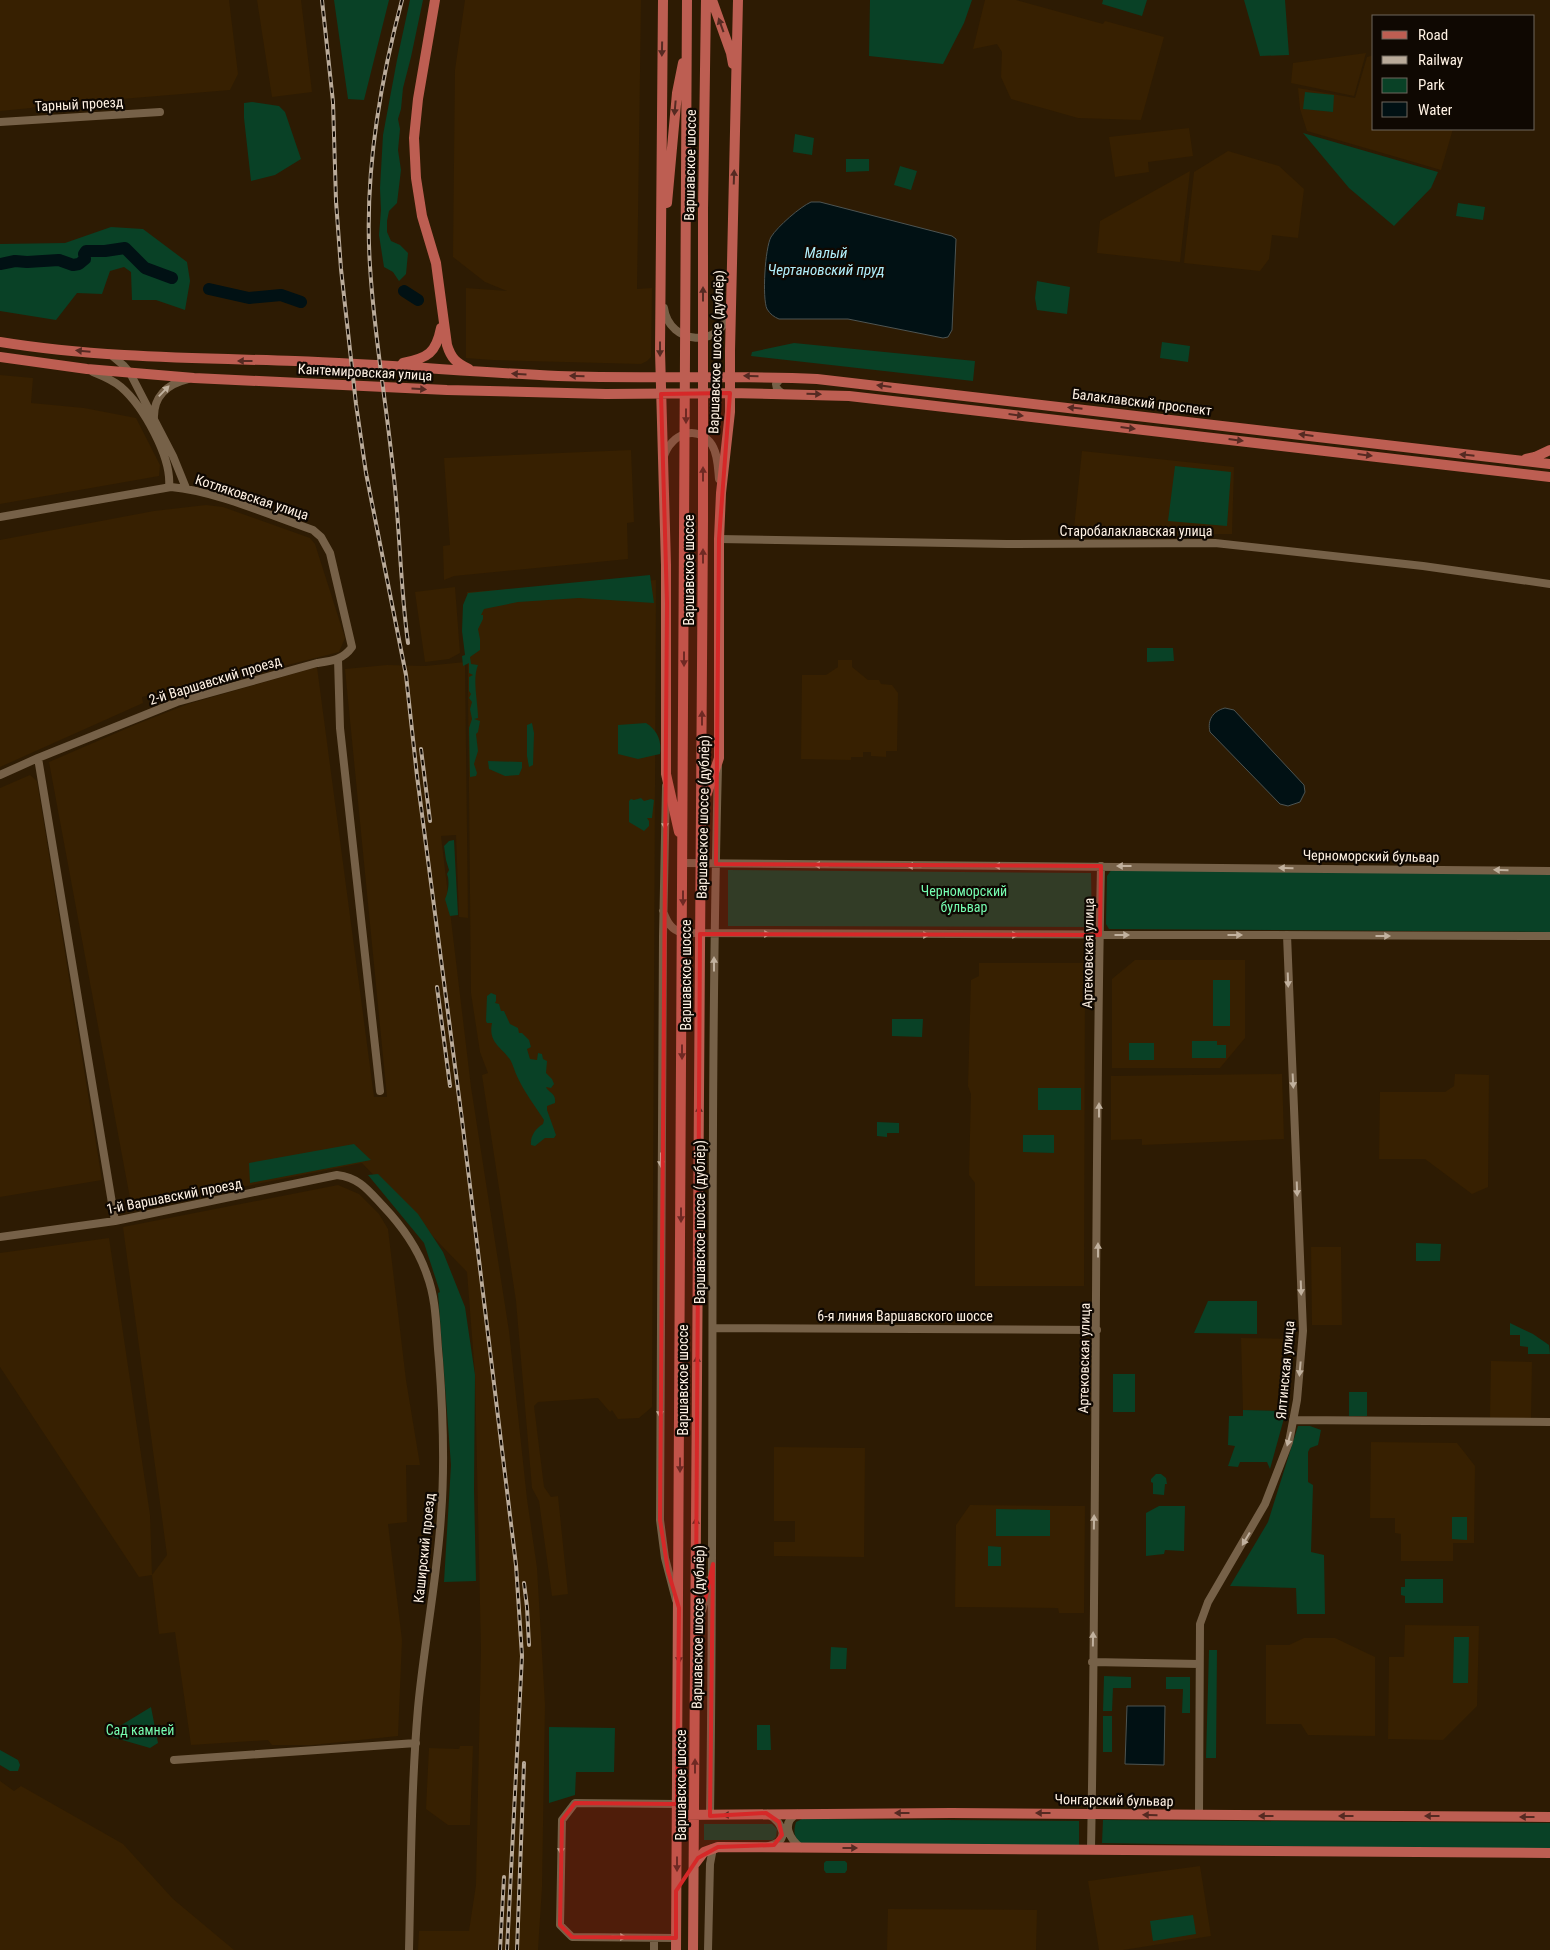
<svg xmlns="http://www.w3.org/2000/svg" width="1550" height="1950" viewBox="0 0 1550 1950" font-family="'Roboto Condensed',sans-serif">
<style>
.built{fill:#372001}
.green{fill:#094126}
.water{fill:#011114;stroke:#4d5452}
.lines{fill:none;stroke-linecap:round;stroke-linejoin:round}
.river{stroke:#011114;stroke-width:12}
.minor{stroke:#766148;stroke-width:8}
.major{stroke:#bd5e52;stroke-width:10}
.rail-casing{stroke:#baab9a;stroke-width:4}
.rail{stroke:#0f0802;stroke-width:2;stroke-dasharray:5.5;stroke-linecap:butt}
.oneway{fill:#552a22}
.oneway2{fill:#c1b19e}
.marked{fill:#d62828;fill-opacity:0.2;stroke:#d62828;stroke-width:4;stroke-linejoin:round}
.labels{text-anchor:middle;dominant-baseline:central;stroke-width:4.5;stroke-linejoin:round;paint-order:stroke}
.street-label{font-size:14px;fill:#fff2e4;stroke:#0f0802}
.park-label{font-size:14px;fill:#76fdb1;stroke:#0f0802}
.water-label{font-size:15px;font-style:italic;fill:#b0eefa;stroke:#0f0802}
</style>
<rect width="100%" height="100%" fill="#2d1b03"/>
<path class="built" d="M0,0H229L238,74L230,90L37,106L31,108L0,111Z
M257,0H301L312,92L272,97Z
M465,0H641L637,289L652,288L651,357L647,361L641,364L493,360L466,358V288L507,291L485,282L453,257L455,70Z
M985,0H1016L1103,24L1105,21L1164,37L1141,120L1078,118L1011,99L1001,77L1002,52L997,44L973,49Z
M1366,53L1354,96L1291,83L1293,63Z
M1374,55V129H1453L1441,170L1307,131L1300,109L1298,88L1355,98L1367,57Z
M1189,128L1193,156L1148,162L1149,172L1115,177L1109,137Z
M1228,151L1279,166L1304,189L1298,238L1272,235L1269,259L1260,271L1184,263L1194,172Z
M1190,171L1180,262L1097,253L1100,221Z
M0,375L33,378L31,403L84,408L136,418L160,465L159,476L0,504Z
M631,450L634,522L627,523L628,559L454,576L444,580L443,546L450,545L444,458Z
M1082,451L1234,467L1232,534H1155L1074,528Z
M206,505L223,507L310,538L315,544L345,638L339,652L185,691L178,688L142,697L143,703L0,767V540L154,511Z
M656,580L652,1407L639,1418L618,1419L612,1410L610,1412L598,1398L538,1402L534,1406L544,1487L551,1497L558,1496L568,1594L552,1596L539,1501L532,1488L516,1301L482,1075L488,1073L480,1052L471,993L467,592Z
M455,587L460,653L449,659L425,662L415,592Z
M838,660H852V667L868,680H879L881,684L892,685L898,693L897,751H886V757L871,756V752H863V757H851V760L801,759L802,675H826L838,667Z
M465,662L468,918L459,917L456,835L441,836L471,1087L509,1331L527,1499L537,1568L545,1705L542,1887L538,1950H418L419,1931H469L476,1885L481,1650L475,1375L467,1272L362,1163L132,1209L49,762L137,724L188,704L317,667L374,1097H387L345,669L387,665L425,666Z
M30,775L37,781L102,1180L0,1197V788Z
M1135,960H1245V1038L1220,1068H1112V979Z
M979,963H1085L1084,1286H975V1183L969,1175L971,1094L968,1086L971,980L979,976Z
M1282,1074L1284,1139L1142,1145V1139L1111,1140V1076Z
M1455,1074L1489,1075L1488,1187L1472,1194L1425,1159H1379L1380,1092H1445L1454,1086Z
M338,1185L359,1194L379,1214L388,1229L406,1380L420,1465H406L407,1522L388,1524L402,1640L398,1736L312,1745H272L268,1740L191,1745L175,1632L159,1634L152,1575L139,1577L0,1367V1253L109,1238L150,1515L152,1575L167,1555L123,1227Z
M1311,1247H1341L1342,1325H1312Z
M1241,1338L1294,1339L1286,1411L1243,1410Z
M1491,1361L1532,1362L1531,1419L1490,1418Z
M1371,1442L1457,1443L1475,1466L1474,1543H1453V1561H1401V1534L1395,1533V1518H1370Z
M774,1447L865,1448L864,1557L774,1556V1542H795V1521H774Z
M970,1505L1085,1506L1084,1613H1059L1058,1608L955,1607L956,1525Z
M1405,1625L1479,1626L1477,1706L1443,1740L1388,1739L1389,1657H1404Z
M1304,1638H1335L1375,1657V1736L1308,1735L1301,1724H1266V1645H1289Z
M460,1746H473L470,1825H448L426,1809L429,1748L459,1749Z
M0,1781L14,1791L21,1786L123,1844L173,1899L234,1950H0Z
M1200,1866L1211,1936L1123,1950H1099L1088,1881Z
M888,1909L1037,1910L1036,1950H887Z"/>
<path class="green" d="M334,0H389L364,100L348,99Z
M410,0H423L411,57L403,88L401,109L398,119L400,129L398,150L401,170L397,203L389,211L387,221V232L391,241L400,245L408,253L406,274L399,281L393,272L384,267L379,235L381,210L380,188L383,135L397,60Z
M870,0H972L964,23L943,64L869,56Z
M1103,0H1147L1142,16L1102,4Z
M1244,0H1285L1289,55L1260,56Z
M1305,92L1334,95L1333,112L1303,109Z
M252,102L279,106L285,112L301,159L275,175L251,181L244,118V103Z
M1303,133L1438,172L1431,188L1394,226L1349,188Z
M795,134L814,138L812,155L793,152Z
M846,159H869V171L846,172Z
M900,166L917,171L911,190L894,185Z
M1458,203L1485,207L1483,220L1456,216Z
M111,227L143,229L187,262L190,281L185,310L156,300H132L131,272L124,267L110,271L102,294L77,293L56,320L0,311V244L65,243Z
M1037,281L1070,287L1067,314L1037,310L1035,298Z
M1162,342L1190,346L1188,362L1160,358Z
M794,343L975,361L973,381L751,356L752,352Z
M1175,466L1231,472L1227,526L1168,521Z
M650,575L654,603L579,598L518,602L484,609L481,615H483V619L478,629L480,639V650L470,657L471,664L478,665C472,679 478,702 478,718L474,719L480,721L478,732L476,734L478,751L474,764L477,773L476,776L470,777L469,728L472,719L470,709L472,702L469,698L471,694L469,691V677L473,675L469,673V663L463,666L462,656L465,655L462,631L463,605L468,593Z
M1147,648H1173L1174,661L1147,662Z
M532,723L534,733L533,765L529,767L527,756V725Z
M646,723C657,730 662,740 660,754L638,759L618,754V725Z
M488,761L522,762V768L519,775L505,776L489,769Z
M641,798L644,801L651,799L654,800L652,818H647L649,821V826L644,831L629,822V801L631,799L634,800Z
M454,840L458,915L450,916L445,899C448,893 450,881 447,874L449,870L446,860L444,846L449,841Z
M1112,869L1550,873V932L1109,929L1106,924L1107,876Z
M728,870L1091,873L1092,923L1090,927L728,926Z
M1213,980H1230V1026H1213Z
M491,993L496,995V1001L495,1003L499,1004L501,1011H504L510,1024L518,1028L519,1033H522L529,1040L531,1047L527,1049L530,1059L537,1060L538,1053L542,1054L543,1059L547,1061L546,1073L552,1079L554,1084L551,1088L546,1087L547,1089C552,1094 556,1095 555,1103L547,1106V1110L556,1135L554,1138H545L535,1146L531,1145C530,1136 536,1128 543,1124L544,1120C533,1103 519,1085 513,1066C508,1049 487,1046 492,1023H487L486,1021L487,996Z
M892,1019H923L922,1037L892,1036Z
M1192,1041H1217V1045H1226V1058H1192Z
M1129,1043H1154V1060H1129Z
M1038,1088H1081V1110H1038Z
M877,1122L899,1123V1133H887V1137L877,1136Z
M1023,1135H1054V1153L1023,1152Z
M354,1144L371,1160L250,1183L249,1163Z
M378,1174L418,1214L443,1252L465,1307L475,1375L474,1489L476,1581L444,1582L451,1465L438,1293L440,1292L424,1243L368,1175Z
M1416,1243L1441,1244L1440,1261H1416Z
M1208,1301H1257V1334L1194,1333Z
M1510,1323L1533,1334L1549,1345L1550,1354H1528V1347L1520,1346V1335H1510Z
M1113,1374H1135V1412H1113Z
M1349,1392H1367V1416H1349Z
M1243,1410L1286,1411L1270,1469L1267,1462H1240L1238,1467L1228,1466L1235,1446L1228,1445L1229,1416H1243Z
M1298,1426H1310L1321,1430L1318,1445L1310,1448L1308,1452V1482L1313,1485L1311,1552L1324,1555L1325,1614H1297L1296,1588L1230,1586L1268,1522Z
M1156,1474H1161L1166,1478L1167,1484H1165L1164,1495L1153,1494V1483L1151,1482V1479Z
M1159,1506H1185L1184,1551L1165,1550L1164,1554L1146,1556V1513Z
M996,1509L1050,1510V1536H996Z
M1452,1517H1467V1540L1452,1539Z
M988,1546L1001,1547V1566H988Z
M1405,1579H1443V1603H1405V1596L1401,1595V1587H1405Z
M1454,1637H1469L1468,1683H1453Z
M831,1647L847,1648L846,1669H830Z
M1209,1650H1217L1216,1758H1206Z
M1104,1676L1131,1677V1688H1113L1112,1711H1103Z
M1166,1677H1190V1713H1182L1183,1689H1166Z
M151,1707L158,1743L150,1748L105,1735Z
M1103,1716H1112V1752H1103Z
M757,1725H770L771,1750H757Z
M549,1727L615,1728L614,1772H576L575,1795L549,1803Z
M0,1750L18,1760L20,1765L18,1771H10L0,1765Z
M802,1819L1079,1821V1845H802C794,1838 793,1832 796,1822Z
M1103,1820L1550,1823V1850L1102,1843Z
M704,1824H772L777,1829L776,1837L773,1840H704Z
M826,1861H845L847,1863V1870L845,1873H826L824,1870V1863Z
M1193,1915L1196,1934L1153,1941L1150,1921Z"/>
<path class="water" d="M811,202H820L952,236L956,239L952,330L948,337L943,338L848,319H779C774,317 770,314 767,309C762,298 765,248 771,237C778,226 800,207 811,202Z
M1225,708L1234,710L1304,785L1305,792L1300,802L1288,806L1280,804L1210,732C1207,720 1213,711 1225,708Z
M1127,1706H1165L1164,1765L1125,1764Z"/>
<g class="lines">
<path class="river" d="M0,264L15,261L27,262L59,260L73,265L79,264L85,259L84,254L86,251H105L125,248L145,268L172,278
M209,289L249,298L281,295L301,302
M404,291L418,300"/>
<path class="minor" d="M0,122L160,112
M664,308C669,345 722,349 728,312
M110,354L123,365L130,373L173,456L186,488
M93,372C103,376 113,380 121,387C143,406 172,457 169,487
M783,378L780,379L776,384L777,389L783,394
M154,419C153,397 167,384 188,379
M664,456C671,434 697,423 712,445C718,455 718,468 719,479
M0,517L171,487C216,491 269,515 313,530L321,537L330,553L352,647C343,660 331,661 317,663L177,702L38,758L0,775
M719,539L1007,544L1215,543L1423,566L1550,584
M338,659L340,728L380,1091
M38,758L115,1221
M666,786L663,936L660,1520L665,1558L676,1600
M682,863L1550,871
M663,911C667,922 671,930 683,933L1550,936
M0,1237L115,1221L337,1175C360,1178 368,1190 383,1206C402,1226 418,1248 427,1275C437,1301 436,1332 439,1360C443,1412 445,1464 441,1516C437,1580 424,1644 418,1708C411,1788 411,1869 409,1950
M713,1328L1097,1330
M1293,1420L1550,1422
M698,1630L709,1580
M1092,1662L1199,1664
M174,1760L416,1743
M768,1814C783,1823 791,1841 769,1846
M797,1814C780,1823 790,1839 801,1848
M710,1815C715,1466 709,1116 718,767
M1199,1815L1200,1624L1208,1602L1265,1504L1289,1442L1297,1400L1303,1331L1287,935
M1091,1849C1097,1522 1094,1194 1101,866
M676,1938L572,1937L560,1925L562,1820L575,1803L677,1804
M654,1950V1938
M708,1950L710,1864L713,1848"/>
<path class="major" d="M435,0L418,99L414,138L416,178L422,216L436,263L447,345C451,358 456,363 469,369
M663,0L660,351L666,565V774L679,832
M712,0L731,53L733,64
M667,203L677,93L683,63
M0,342C98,358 197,358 295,361C383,364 471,372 558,376C645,379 731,375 817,379L1550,464
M0,357L87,369L194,378L447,390L606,394L730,393L849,396L1550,477
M403,363C428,358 436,353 441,328
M1526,459L1535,457L1550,450
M705,799L719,758V539L721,493L730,412V351L738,0
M677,1815L951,1813L1550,1817
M694,1865L704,1852L718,1847L1550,1853
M676,1950L687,0
M693,1950L703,522V210L706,0"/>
<defs>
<path id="rail" d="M322,0L333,102L336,201L341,269L356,404L366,473L406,675L417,776L462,1120L516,1565L522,1656L507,1950
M402,0C379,86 364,177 370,266C374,334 386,401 393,469C400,527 400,585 408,643
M421,749L430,821
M437,987L450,1086
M524,1583L527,1607L529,1645
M500,1950L504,1877
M517,1950L524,1763"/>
</defs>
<use href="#rail" class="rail-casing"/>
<use href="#rail" class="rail"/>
</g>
<defs><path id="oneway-solid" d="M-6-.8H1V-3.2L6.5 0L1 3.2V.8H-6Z" transform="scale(1.25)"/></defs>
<g class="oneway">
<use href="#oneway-solid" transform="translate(721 25) rotate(-110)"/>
<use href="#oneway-solid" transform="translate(662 49) rotate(91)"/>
<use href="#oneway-solid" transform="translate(675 108) rotate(95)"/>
<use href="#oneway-solid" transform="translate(734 177) rotate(-88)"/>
<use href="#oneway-solid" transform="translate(703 294) rotate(-90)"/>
<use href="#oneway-solid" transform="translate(660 349) rotate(90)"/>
<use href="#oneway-solid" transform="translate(83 351) rotate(-175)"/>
<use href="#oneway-solid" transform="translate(245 361) rotate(-180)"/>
<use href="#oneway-solid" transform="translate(519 374) rotate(-177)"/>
<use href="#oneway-solid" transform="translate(577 376) rotate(-179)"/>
<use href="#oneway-solid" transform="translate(751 376) rotate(-179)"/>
<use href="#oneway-solid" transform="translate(884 386) rotate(-173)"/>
<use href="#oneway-solid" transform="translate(419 389) rotate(3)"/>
<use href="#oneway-solid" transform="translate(814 394) rotate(1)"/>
<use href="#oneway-solid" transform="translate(1075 408) rotate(-174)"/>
<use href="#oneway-solid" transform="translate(1016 415) rotate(7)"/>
<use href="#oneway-solid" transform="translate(686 416) rotate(90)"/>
<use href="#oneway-solid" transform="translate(1128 428) rotate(7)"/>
<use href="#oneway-solid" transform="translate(1306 435) rotate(-173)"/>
<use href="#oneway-solid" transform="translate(1236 440) rotate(7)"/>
<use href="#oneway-solid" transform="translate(1365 455) rotate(7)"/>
<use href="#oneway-solid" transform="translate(1467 455) rotate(-174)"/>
<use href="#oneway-solid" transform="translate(703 474) rotate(-90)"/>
<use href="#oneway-solid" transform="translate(703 556) rotate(-90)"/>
<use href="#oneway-solid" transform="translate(684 659) rotate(90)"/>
<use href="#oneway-solid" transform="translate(702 718) rotate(-90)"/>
<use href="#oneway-solid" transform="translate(683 898) rotate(90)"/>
<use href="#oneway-solid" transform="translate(682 1052) rotate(90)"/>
<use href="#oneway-solid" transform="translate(699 1113) rotate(-90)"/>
<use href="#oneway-solid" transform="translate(681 1215) rotate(90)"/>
<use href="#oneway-solid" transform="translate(697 1363) rotate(-90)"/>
<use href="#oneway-solid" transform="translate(680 1465) rotate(90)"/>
<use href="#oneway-solid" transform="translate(696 1525) rotate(-90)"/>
<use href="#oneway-solid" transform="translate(679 1656) rotate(90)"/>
<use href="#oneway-solid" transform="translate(695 1766) rotate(-90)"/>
<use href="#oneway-solid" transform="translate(902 1813) rotate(180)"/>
<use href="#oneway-solid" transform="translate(1043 1813) rotate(-180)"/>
<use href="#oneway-solid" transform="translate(730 1815) rotate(178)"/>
<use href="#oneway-solid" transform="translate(1150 1815) rotate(-179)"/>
<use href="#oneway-solid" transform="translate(1266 1816) rotate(-180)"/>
<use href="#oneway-solid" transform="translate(1346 1816) rotate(-180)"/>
<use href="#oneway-solid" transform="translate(1432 1816) rotate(-180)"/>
<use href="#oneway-solid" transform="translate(1527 1817) rotate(-180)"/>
<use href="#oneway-solid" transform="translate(850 1848)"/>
<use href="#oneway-solid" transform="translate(677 1864) rotate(90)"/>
</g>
<g class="oneway2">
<use href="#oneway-solid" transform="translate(164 391) rotate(-46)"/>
<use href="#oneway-solid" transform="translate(665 822) rotate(90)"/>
<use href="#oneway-solid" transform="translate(821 865) rotate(-179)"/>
<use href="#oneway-solid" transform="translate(914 866) rotate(-179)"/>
<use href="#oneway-solid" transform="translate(1001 866) rotate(-180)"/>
<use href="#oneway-solid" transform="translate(1124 866) rotate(-180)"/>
<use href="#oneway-solid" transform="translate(1286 868) rotate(-179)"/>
<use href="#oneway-solid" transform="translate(1501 870) rotate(-179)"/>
<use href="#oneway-solid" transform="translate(763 934)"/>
<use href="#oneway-solid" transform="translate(922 935)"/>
<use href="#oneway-solid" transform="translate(1011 935)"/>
<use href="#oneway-solid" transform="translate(1122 935)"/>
<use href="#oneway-solid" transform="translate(1235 935)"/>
<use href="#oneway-solid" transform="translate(1383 936)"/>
<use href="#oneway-solid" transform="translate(714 964) rotate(-90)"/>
<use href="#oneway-solid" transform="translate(1288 980) rotate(88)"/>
<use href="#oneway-solid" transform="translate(1293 1081) rotate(87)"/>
<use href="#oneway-solid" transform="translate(1099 1110) rotate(-90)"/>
<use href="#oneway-solid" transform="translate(661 1160) rotate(90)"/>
<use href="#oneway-solid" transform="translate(1297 1189) rotate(88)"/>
<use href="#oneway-solid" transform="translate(1098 1250) rotate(-90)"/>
<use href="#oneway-solid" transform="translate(1301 1288) rotate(88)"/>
<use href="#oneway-solid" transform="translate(1300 1369) rotate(95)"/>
<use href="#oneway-solid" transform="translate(660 1410) rotate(91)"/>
<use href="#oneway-solid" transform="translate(1289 1439) rotate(105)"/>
<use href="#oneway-solid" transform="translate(1094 1522) rotate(-89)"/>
<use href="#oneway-solid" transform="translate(1246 1539) rotate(121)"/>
<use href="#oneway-solid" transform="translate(1093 1639) rotate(-89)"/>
<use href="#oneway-solid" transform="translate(561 1847) rotate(91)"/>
<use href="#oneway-solid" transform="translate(619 1937) rotate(1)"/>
</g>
<path class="marked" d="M730,393L719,539L716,864L1101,866L1100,935L700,934L696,1599L705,1600L713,1564L710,1816L766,1813L779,1822L782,1835L774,1845L718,1847L698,1858L676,1891V1938L572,1937L560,1925L562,1820L575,1803L677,1804L679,1608L668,1571L660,1520L667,603L661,394Z"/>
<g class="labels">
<g class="street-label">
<text transform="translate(79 104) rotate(-3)">Тарный проезд</text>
<text transform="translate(690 165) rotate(-89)">Варшавское шоссе</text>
<text transform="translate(716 352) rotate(-88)">Варшавское шоссе (дублёр)</text>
<text transform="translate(365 372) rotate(3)">Кантемировская улица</text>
<text transform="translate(1142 402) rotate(7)">Балаклавский проспект</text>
<text transform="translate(252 497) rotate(18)">Котляковская улица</text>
<text x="1136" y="531">Старобалаклавская улица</text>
<text transform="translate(689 570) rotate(-90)">Варшавское шоссе</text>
<text transform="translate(215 680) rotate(-17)">2-й Варшавский проезд</text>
<text transform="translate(703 817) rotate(-89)">Варшавское шоссе (дублёр)</text>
<text transform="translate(1371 856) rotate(1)">Черноморский бульвар</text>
<text transform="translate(1088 953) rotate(-89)">Артековская улица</text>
<text transform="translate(686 975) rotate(-90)">Варшавское шоссе</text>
<text transform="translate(174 1196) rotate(-11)">1-й Варшавский проезд</text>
<text transform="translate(700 1222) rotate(-90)">Варшавское шоссе (дублёр)</text>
<text x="905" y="1316">6-я линия Варшавского шоссе</text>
<text transform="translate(1084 1358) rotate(-89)">Артековская улица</text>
<text transform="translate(1285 1370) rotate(-85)">Ялтинская улица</text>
<text transform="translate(683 1380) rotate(-90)">Варшавское шоссе</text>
<text transform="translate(424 1548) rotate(-84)">Каширский проезд</text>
<text transform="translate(698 1627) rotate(-89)">Варшавское шоссе (дублёр)</text>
<text transform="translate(681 1785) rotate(-90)">Варшавское шоссе</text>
<text transform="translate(1114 1800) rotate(1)">Чонгарский бульвар</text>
</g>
<g class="park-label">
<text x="964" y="891">Черноморский<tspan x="964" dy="16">бульвар</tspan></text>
<text x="140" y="1730">Сад камней</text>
</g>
<g class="water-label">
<text x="826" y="253">Малый<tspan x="826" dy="17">Чертановский пруд</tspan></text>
</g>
</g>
<rect x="1372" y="15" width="162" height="115" fill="#0f0802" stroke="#6f665c"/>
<rect x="1382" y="31" width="25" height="8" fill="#bd5e52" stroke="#6f665c"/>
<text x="1418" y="40" font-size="15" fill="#fff2e4">Road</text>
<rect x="1382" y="56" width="25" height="8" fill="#baab9a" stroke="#6f665c"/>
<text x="1418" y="65" font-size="15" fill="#fff2e4">Railway</text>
<rect x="1382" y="78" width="25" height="15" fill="#094126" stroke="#6f665c"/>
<text x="1418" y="90" font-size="15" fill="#fff2e4">Park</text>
<rect x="1382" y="102" width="25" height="15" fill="#011114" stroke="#6f665c"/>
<text x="1418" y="115" font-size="15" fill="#fff2e4">Water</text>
</svg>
